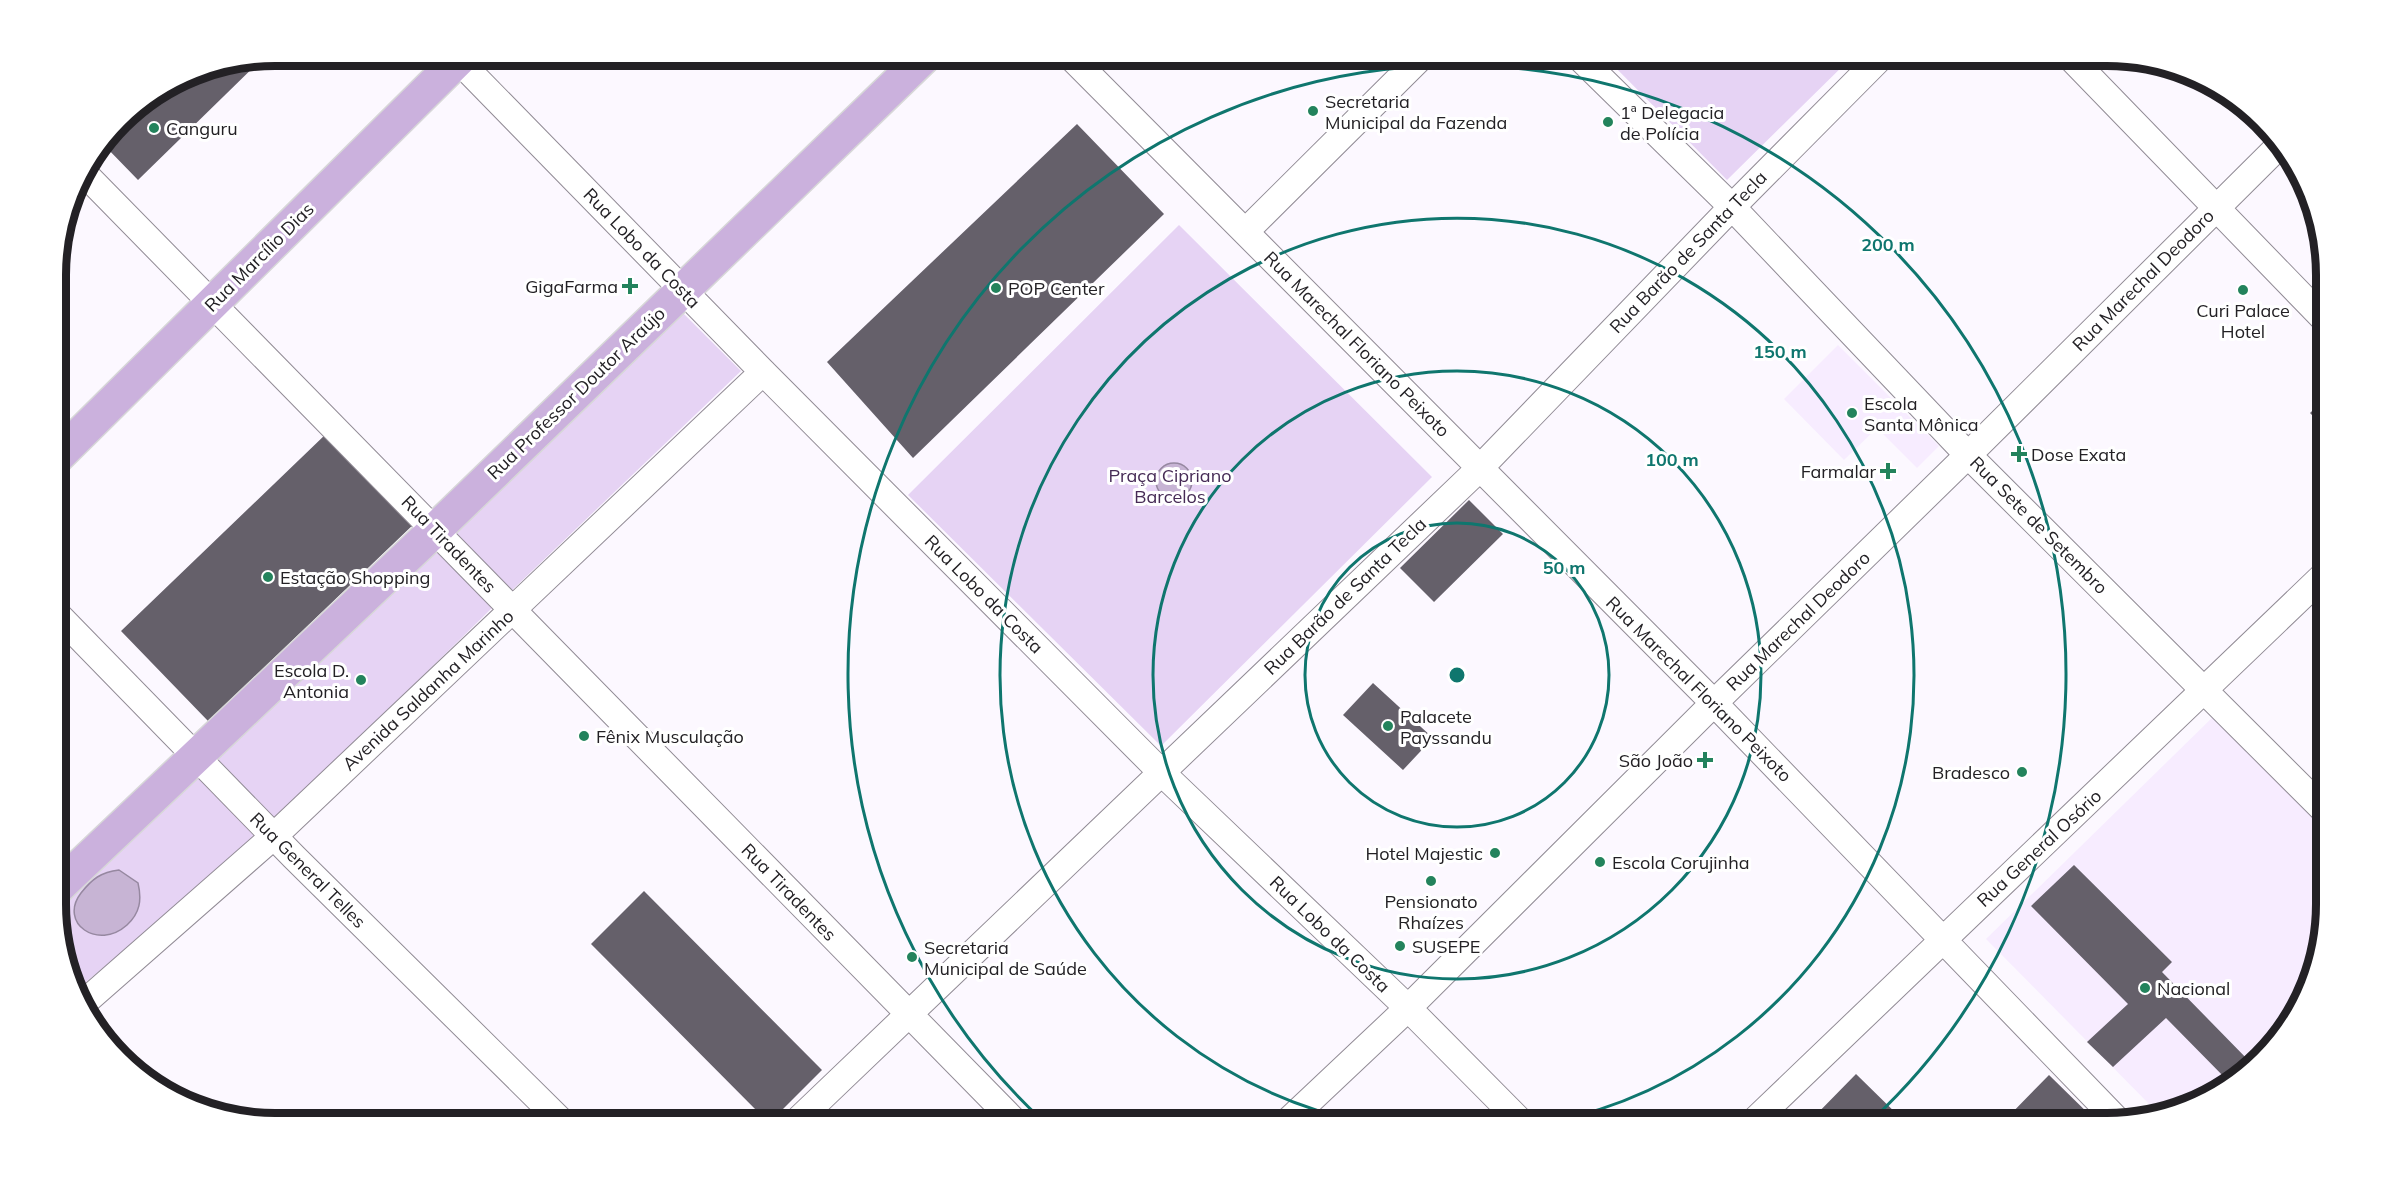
<svg xmlns="http://www.w3.org/2000/svg" width="2382" height="1179" viewBox="0 0 2382 1179" font-family="Mulish,sans-serif">
<style>
.built{fill:#f7ecff}
.green{fill:#e6d3f4}
.water{fill:#c7b4d4;stroke:#9688a0;stroke-width:1.5}
.building{fill:#65606a}
.lines{fill:none;stroke-linecap:round;stroke-linejoin:round}
.minor-casing{stroke:#918b95;stroke-width:28}
.major-casing{stroke:#d7d7d8;stroke-width:36}
.minor{stroke:#fff;stroke-width:26}
.major{stroke:#cbb1dd;stroke-width:33}
.ring{fill:none;stroke:#0f766e;stroke-width:3}
.poi-dot{fill:#23835c;stroke:#fff;stroke-width:2}
.labels{text-anchor:middle;dominant-baseline:central;stroke-width:6;stroke-linejoin:round;paint-order:stroke}
.poi-label{font-size:18px;fill:#232125;stroke:#fff;text-anchor:start}
.street-label{font-size:18px;fill:#232125;stroke:#fff}
.park-label{font-size:18px;fill:#462b56;stroke:#fff}
.rim{fill:none;stroke:#232125;stroke-width:8}
.centre{fill:#0f766e;stroke:#fff;stroke-width:3}
.ring-label{font-size:18px;text-anchor:middle;font-weight:bold;fill:#0f766e;stroke:#fff;stroke-width:6;stroke-linejoin:round;paint-order:stroke}
</style>
<rect width="100%" height="100%" fill="#fcf8ff"/>
<path class="built" d="M1838,345L1939,446L1917,468L1877,428L1844,460L1784,399Z
M2217,713L2326,825V904L2304,1001L2272,1048L2228,1087L2156,1111L1986,939Z"/>
<path class="green" d="M1604,56H1853L1727,180Z
M1179,225L1432,477L1161,746L908,495Z
M681,311L741,371L509,593L449,529Z
M432,545L493,607L273,823L209,758Z
M196,768L260,837L80,987L57,933V899Z"/>
<path class="water" d="M1156 481a18 18 0 1 1 36 0a18 18 0 1 1-36 0Z
M119,870L138,883C142,900 140,913 127,925C98,951 58,923 81,893C92,879 101,872 119,870Z"/>
<path class="building" d="M263,58L138,180L104,145L130,110L192,72Z
M1077,124L1164,214L913,458L827,362Z
M2325,398V428L2310,413Z
M327,433L415,523L208,721L121,631Z
M1469,500L1503,534L1434,602L1400,568Z
M1373,683L1433,738L1403,770L1343,715Z
M2074,865L2172,962L2162,972L2253,1065L2231,1084L2166,1018L2113,1067L2087,1042L2128,1004L2031,906Z
M644,891L822,1070L769,1123L591,944Z
M1856,1074L1906,1123H1808Z
M2049,1075L2098,1123H2002Z"/>
<g class="lines">
<defs>
<path id="minor" d="M1070,56L1714,703L2120,1123
M1578,56L1732,207L1968,455L2326,812
M2069,56L2325,320
M458,60L763,372L1162,773L1408,1008L1522,1123
M83,172L1016,1123
M1246,231L1422,56
M57,614L294,857L563,1123
M86,1001L274,836L763,372
M795,1123L1480,468L1732,207L1882,56
M1286,1123L1408,1008L1714,703L1968,455L2282,143
M1752,1123L2326,573"/>
<path id="major" d="M56,458L462,56
M57,888L435,530L925,56"/>
</defs>
<use href="#minor" class="minor-casing"/>
<use href="#major" class="major-casing"/>
<use href="#minor" class="minor"/>
<use href="#major" class="major"/>
</g>
<g class="ring">
<circle cx="1457" cy="675" r="152"/>
<circle cx="1457" cy="675" r="304"/>
<path d="M1366 1123A457 457 0 1 1 1548 1123"/>
<path d="M1042 1120A609 609 0 1 1 1872 1120"/>
</g>
<g class="poi-dot">
<circle cx="1313" cy="111" r="6"/>
<circle cx="1608" cy="122" r="6"/>
<circle cx="154" cy="128" r="6"/>
<path d="M627 277h6v6h6v6h-6v6h-6v-6h-6v-6h6z"/>
<circle cx="996" cy="288" r="6"/>
<circle cx="2243" cy="290" r="6"/>
<circle cx="1852" cy="413" r="6"/>
<path d="M2016 445h6v6h6v6h-6v6h-6v-6h-6v-6h6z"/>
<path d="M1885 462h6v6h6v6h-6v6h-6v-6h-6v-6h6z"/>
<circle cx="268" cy="577" r="6"/>
<circle cx="361" cy="680" r="6"/>
<circle cx="1388" cy="726" r="6"/>
<circle cx="584" cy="736" r="6"/>
<path d="M1702 751h6v6h6v6h-6v6h-6v-6h-6v-6h6z"/>
<circle cx="2022" cy="772" r="6"/>
<circle cx="1495" cy="853" r="6"/>
<circle cx="1600" cy="862" r="6"/>
<circle cx="1431" cy="881" r="6"/>
<circle cx="1400" cy="946" r="6"/>
<circle cx="912" cy="957" r="6"/>
<circle cx="2145" cy="988" r="6"/>
</g>
<g class="labels">
<g class="poi-label">
<text x="1325" y="101">Secretaria<tspan x="1325" dy="21">Municipal da Fazenda</tspan></text>
<text x="1620" y="112">1ª Delegacia<tspan x="1620" dy="21">de Polícia</tspan></text>
<text x="166" y="128">Canguru</text>
<text x="618" y="286" text-anchor="end">GigaFarma</text>
<text x="1008" y="288">POP Center</text>
<text x="2243" y="310" text-anchor="middle">Curi Palace<tspan x="2243" dy="21">Hotel</tspan></text>
<text x="1864" y="403">Escola<tspan x="1864" dy="21">Santa Mônica</tspan></text>
<text x="2031" y="454">Dose Exata</text>
<text x="1876" y="471" text-anchor="end">Farmalar</text>
<text x="280" y="577">Estação Shopping</text>
<text x="349" y="670" text-anchor="end">Escola D.<tspan x="349" dy="21">Antonia</tspan></text>
<text x="1400" y="716">Palacete<tspan x="1400" dy="21">Payssandu</tspan></text>
<text x="596" y="736">Fênix Musculação</text>
<text x="1693" y="760" text-anchor="end">São João</text>
<text x="2010" y="772" text-anchor="end">Bradesco</text>
<text x="1483" y="853" text-anchor="end">Hotel Majestic</text>
<text x="1612" y="862">Escola Corujinha</text>
<text x="1431" y="901" text-anchor="middle">Pensionato<tspan x="1431" dy="21">Rhaízes</tspan></text>
<text x="1412" y="946">SUSEPE</text>
<text x="924" y="947">Secretaria<tspan x="924" dy="21">Municipal de Saúde</tspan></text>
<text x="2157" y="988">Nacional</text>
</g>
<g class="street-label">
<text transform="translate(642 248) rotate(46)">Rua Lobo da Costa</text>
<text transform="translate(1688 252) rotate(-46)">Rua Barão de Santa Tecla</text>
<text transform="translate(259 257) rotate(-45)">Rua Marcílio Dias</text>
<text transform="translate(2143 280) rotate(-45)">Rua Marechal Deodoro</text>
<text transform="translate(1357 344) rotate(45)">Rua Marechal Floriano Peixoto</text>
<text transform="translate(576 393) rotate(-44)">Rua Professor Doutor Araújo</text>
<text transform="translate(2039 525) rotate(45)">Rua Sete de Setembro</text>
<text transform="translate(449 544) rotate(46)">Rua Tiradentes</text>
<text transform="translate(984 594) rotate(45)">Rua Lobo da Costa</text>
<text transform="translate(1345 596) rotate(-44)">Rua Barão de Santa Tecla</text>
<text transform="translate(1798 621) rotate(-44)">Rua Marechal Deodoro</text>
<text transform="translate(1699 689) rotate(45)">Rua Marechal Floriano Peixoto</text>
<text transform="translate(428 690) rotate(-43)">Avenida Saldanha Marinho</text>
<text transform="translate(2039 848) rotate(-43)">Rua General Osório</text>
<text transform="translate(308 870) rotate(45)">Rua General Telles</text>
<text transform="translate(789 892) rotate(46)">Rua Tiradentes</text>
<text transform="translate(1330 934) rotate(44)">Rua Lobo da Costa</text>
</g>
<g class="park-label">
<text x="1170" y="475">Praça Cipriano<tspan x="1170" dy="21">Barcelos</tspan></text>
</g>
</g>
<path d="M0 0H2382V1179H0ZM275 66H2107A209 209 0 0 1 2316 275V904A209 209 0 0 1 2107 1113H275A209 209 0 0 1 66 904V275A209 209 0 0 1 275 66Z" fill="#fff" fill-rule="evenodd"/>
<path class="rim" d="M275 66H2107A209 209 0 0 1 2316 275V904A209 209 0 0 1 2107 1113H275A209 209 0 0 1 66 904V275A209 209 0 0 1 275 66Z"/>
<circle cx="1457" cy="675" r="9" class="centre"/>
<g class="ring-label">
<text x="1888" y="251">200 m</text>
<text x="1780" y="358">150 m</text>
<text x="1672" y="466">100 m</text>
<text x="1564" y="574">50 m</text>
</g>
</svg>
